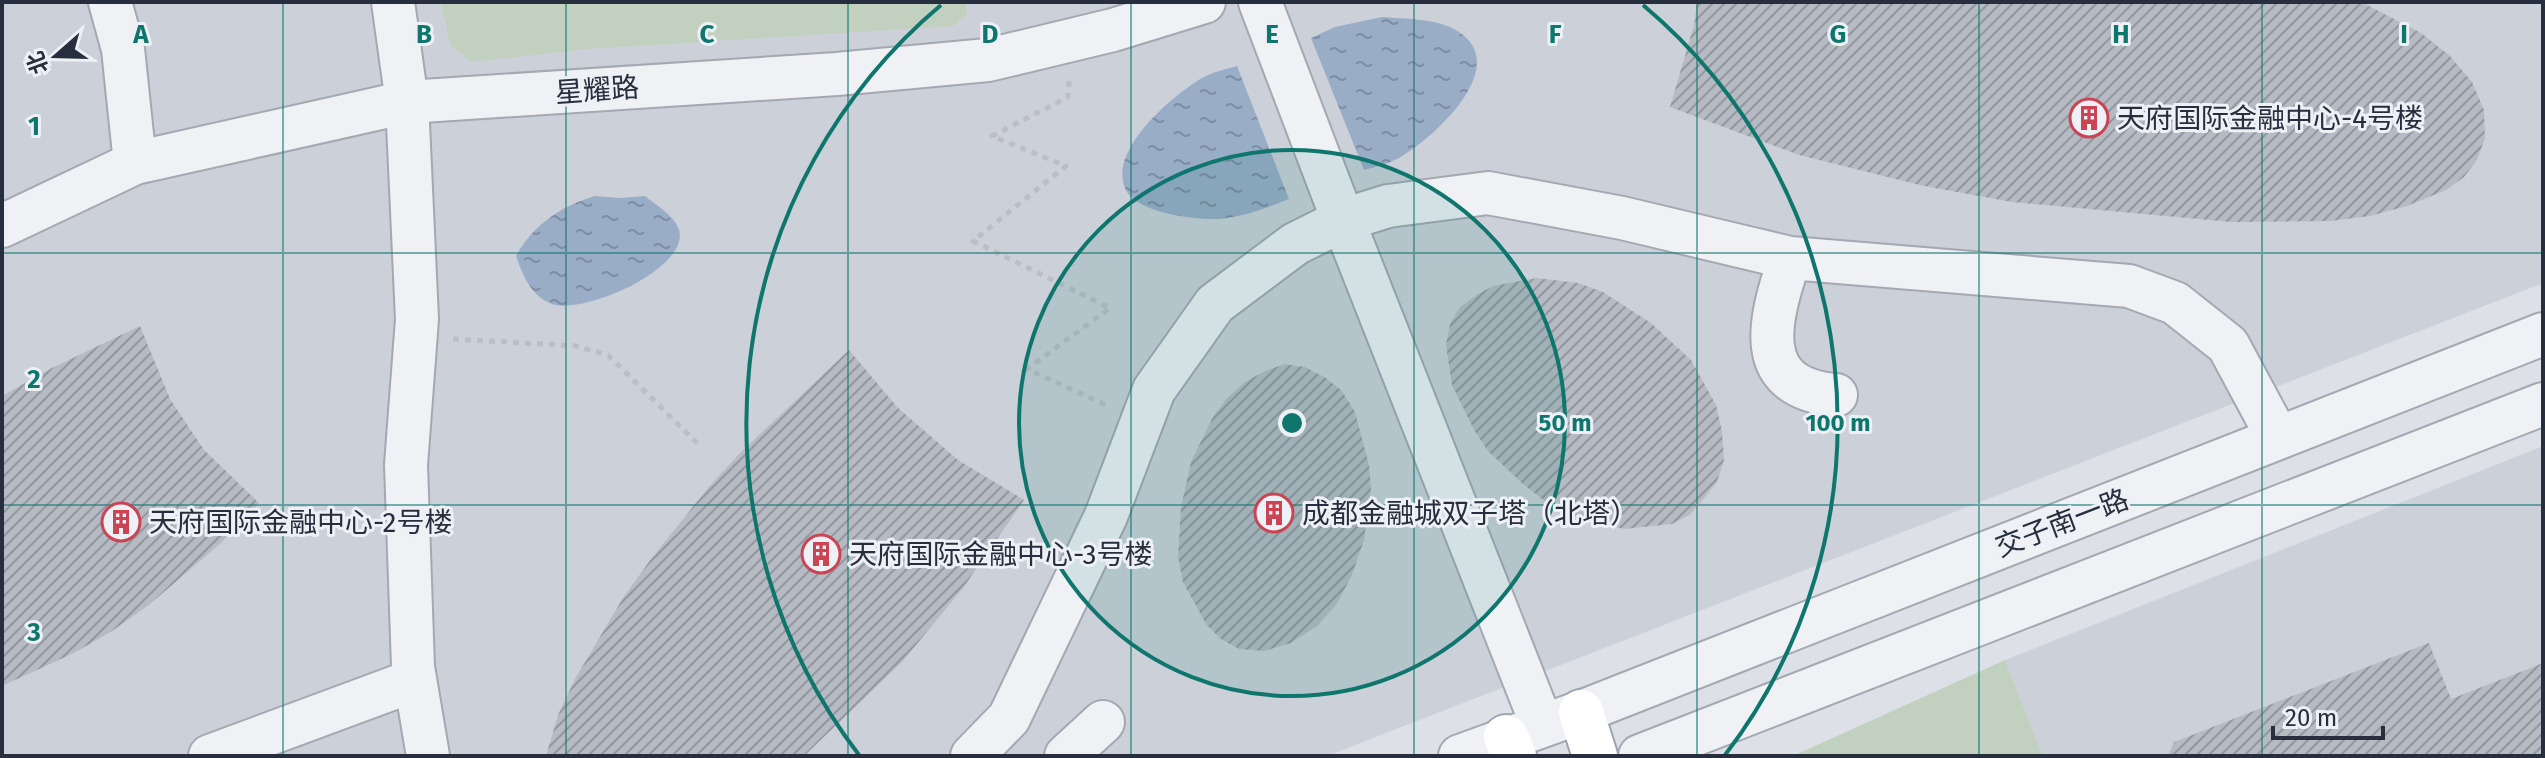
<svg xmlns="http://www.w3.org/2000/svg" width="2545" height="758" viewBox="0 0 2545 758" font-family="'Fira Sans','Noto Sans SC',sans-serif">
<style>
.built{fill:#cbd0d9}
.green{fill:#c2d0bf}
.water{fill:url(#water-ripples)}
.building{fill:url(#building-hatch)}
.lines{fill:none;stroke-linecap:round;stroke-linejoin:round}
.minor-casing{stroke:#a3a8b1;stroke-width:46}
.major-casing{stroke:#9da5b2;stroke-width:48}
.path{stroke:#bcbec5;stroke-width:5;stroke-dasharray:6 6;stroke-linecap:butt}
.minor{stroke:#f0f1f5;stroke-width:42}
.major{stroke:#fff;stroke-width:44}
.grid{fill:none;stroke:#0f766e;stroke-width:2;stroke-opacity:0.55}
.ring{fill:none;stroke:#0f766e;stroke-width:4}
.labels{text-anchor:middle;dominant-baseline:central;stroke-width:6;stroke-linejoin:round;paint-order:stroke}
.street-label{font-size:28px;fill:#272e3d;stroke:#edf0f4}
.poi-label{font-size:28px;fill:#272e3d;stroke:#edf0f4;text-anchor:start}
.grid-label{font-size:26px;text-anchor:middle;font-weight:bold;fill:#0f766e;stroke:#edf0f4;stroke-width:6;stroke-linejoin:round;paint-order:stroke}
.centre{fill:#0f766e;stroke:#edf0f4;stroke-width:4}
.ring-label{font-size:24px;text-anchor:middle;font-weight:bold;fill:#0f766e;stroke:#edf0f4;stroke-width:6;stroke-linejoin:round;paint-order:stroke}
</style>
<defs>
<pattern id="water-ripples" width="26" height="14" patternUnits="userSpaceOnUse" patternTransform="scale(2)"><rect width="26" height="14" fill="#99adc6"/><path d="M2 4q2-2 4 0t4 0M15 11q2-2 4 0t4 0" fill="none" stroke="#7d8da2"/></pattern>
<pattern id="building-hatch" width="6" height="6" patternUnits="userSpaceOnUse" patternTransform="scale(2)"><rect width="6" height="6" fill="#b5bac3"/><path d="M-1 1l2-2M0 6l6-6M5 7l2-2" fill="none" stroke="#9398a0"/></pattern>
</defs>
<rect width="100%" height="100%" fill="#dde1e7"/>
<path class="built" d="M2,2H2543V283L1327,756H2Z
M2543,446V756H2043L2005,660Z"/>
<path class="green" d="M441,2H966V15L953,26L587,49L472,62L450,45Z
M2005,660L2043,756H1793Z"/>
<path class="water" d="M1382,17C1405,19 1433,18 1454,29C1517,63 1434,138 1399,158C1388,164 1375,167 1364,170L1311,38L1335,27Z
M1237,66L1289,199C1268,208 1243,217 1219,219C1195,220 1140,213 1127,192C1104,153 1173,95 1202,78C1213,72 1226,69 1237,66Z
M595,196L620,198L645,196C656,205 675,216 679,230C690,268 584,315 552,304C531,296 523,276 516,256C533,225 561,206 595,196Z"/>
<path class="building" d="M1697,2H2361L2421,33L2450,56L2472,82L2484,110L2485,138L2477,160L2464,177L2446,190L2407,206L2370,216L2330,221L2231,222L2012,202L1924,186L1799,155L1670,107L1694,25Z
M1537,278L1578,283L1603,292L1651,323L1691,360L1716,405L1722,431L1724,460L1717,482L1691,514L1672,524L1624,529L1575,516L1546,502L1523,484L1488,451L1474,430L1452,385L1446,345L1450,324L1460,307L1478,294L1493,286Z
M140,326L170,399L204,450L259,503L222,542L150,604L112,631L74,653L2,686V396L52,368Z
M849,350L898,408L958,460L1024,500L963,588L902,662L804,756H546L558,715L575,679L623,598L651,559L708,488L740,453Z
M1285,364L1305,367L1326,378L1342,391L1355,412L1369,465L1371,488L1364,540L1352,575L1336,605L1317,626L1291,643L1264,651L1239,649L1221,639L1206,624L1183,582L1178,557L1181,507L1191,462L1213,417L1227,398L1245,382L1265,371Z
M2429,643L2451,699L2543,663V756H2168L2174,742Z"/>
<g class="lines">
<defs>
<path id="minor" d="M110,2L123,49L135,163
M393,2L407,102L417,319L406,465L413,667L428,756
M1260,2L1343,220L1542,725
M2,226L135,163L407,102L837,74L988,60L1113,30L1204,2
M1790,258C1770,317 1749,388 1836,395
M210,756L415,680
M972,756L1009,718L1106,516L1154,390L1215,304L1295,244L1343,220L1388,206L1488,193L1622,218L1790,258L2129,286L2175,303L2228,345L2278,438
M1066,756L1103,722
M1460,756L1581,712L2543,334
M1640,756L2543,404"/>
<path id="major" d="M1581,712L1595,756
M1506,737L1514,756"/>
</defs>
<use href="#minor" class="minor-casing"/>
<use href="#major" class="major-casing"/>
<path class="path" d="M1069,81L1068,97L992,136L1066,166L973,241L1110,308L1027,369L1108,406
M453,339L576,346L608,355L698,444"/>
<use href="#minor" class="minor"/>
<use href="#major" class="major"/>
</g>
<path class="grid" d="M283,2V756M566,2V756M848,2V756M1131,2V756M1414,2V756M1697,2V756M1979,2V756M2262,2V756M2,253H2543M2,505H2543"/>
<circle cx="1292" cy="423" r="273" fill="#0f766e" fill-opacity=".12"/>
<g class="ring">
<circle cx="1292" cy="423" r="273"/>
<path d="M859 755A546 546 0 0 1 941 5M1643 5A546 546 0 0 1 1725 755"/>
</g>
<defs>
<symbol id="building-ring" viewBox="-11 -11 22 22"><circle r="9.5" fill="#edf0f4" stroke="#ca4453" stroke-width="1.5"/><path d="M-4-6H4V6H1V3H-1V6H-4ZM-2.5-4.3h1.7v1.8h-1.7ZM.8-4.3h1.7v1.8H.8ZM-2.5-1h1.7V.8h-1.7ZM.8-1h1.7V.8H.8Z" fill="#ca4453"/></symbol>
</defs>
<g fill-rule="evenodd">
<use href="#building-ring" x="2067" y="96" width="44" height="44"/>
<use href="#building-ring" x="1252" y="491" width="44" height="44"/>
<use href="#building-ring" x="99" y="500" width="44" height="44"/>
<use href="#building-ring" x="799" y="532" width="44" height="44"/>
</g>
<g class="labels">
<g class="street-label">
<text transform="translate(597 90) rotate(-4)">星耀路</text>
<text transform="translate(2062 523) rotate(-21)">交子南一路</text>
</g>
<g class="poi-label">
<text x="2117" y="118">天府国际金融中心-4号楼</text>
<text x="1302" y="513">成都金融城双子塔（北塔）</text>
<text x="149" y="522">天府国际金融中心-2号楼</text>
<text x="849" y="554">天府国际金融中心-3号楼</text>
</g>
</g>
<g class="grid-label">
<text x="141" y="43">A</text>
<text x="424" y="43">B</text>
<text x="707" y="43">C</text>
<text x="990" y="43">D</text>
<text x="1272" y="43">E</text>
<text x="1555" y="43">F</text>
<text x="1838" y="43">G</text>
<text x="2121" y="43">H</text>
<text x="2404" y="43">I</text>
<text x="34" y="135">1</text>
<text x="34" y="388">2</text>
<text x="34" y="641">3</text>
</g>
<circle cx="1292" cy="423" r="12" class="centre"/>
<g class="ring-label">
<text x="1565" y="431">50 m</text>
<text x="1838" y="431">100 m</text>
</g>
<rect width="2545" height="758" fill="none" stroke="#272e3d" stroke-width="8"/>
<g transform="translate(56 56) rotate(250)" stroke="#edf0f4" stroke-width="6" paint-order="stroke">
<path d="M0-6L14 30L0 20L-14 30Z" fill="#272e3d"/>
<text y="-12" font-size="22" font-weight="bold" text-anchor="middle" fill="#272e3d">北</text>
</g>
<path d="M2273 726v12h110v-12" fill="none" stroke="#272e3d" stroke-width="4"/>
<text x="2285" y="726" font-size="24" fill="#272e3d" stroke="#edf0f4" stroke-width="6" paint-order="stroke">20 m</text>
</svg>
